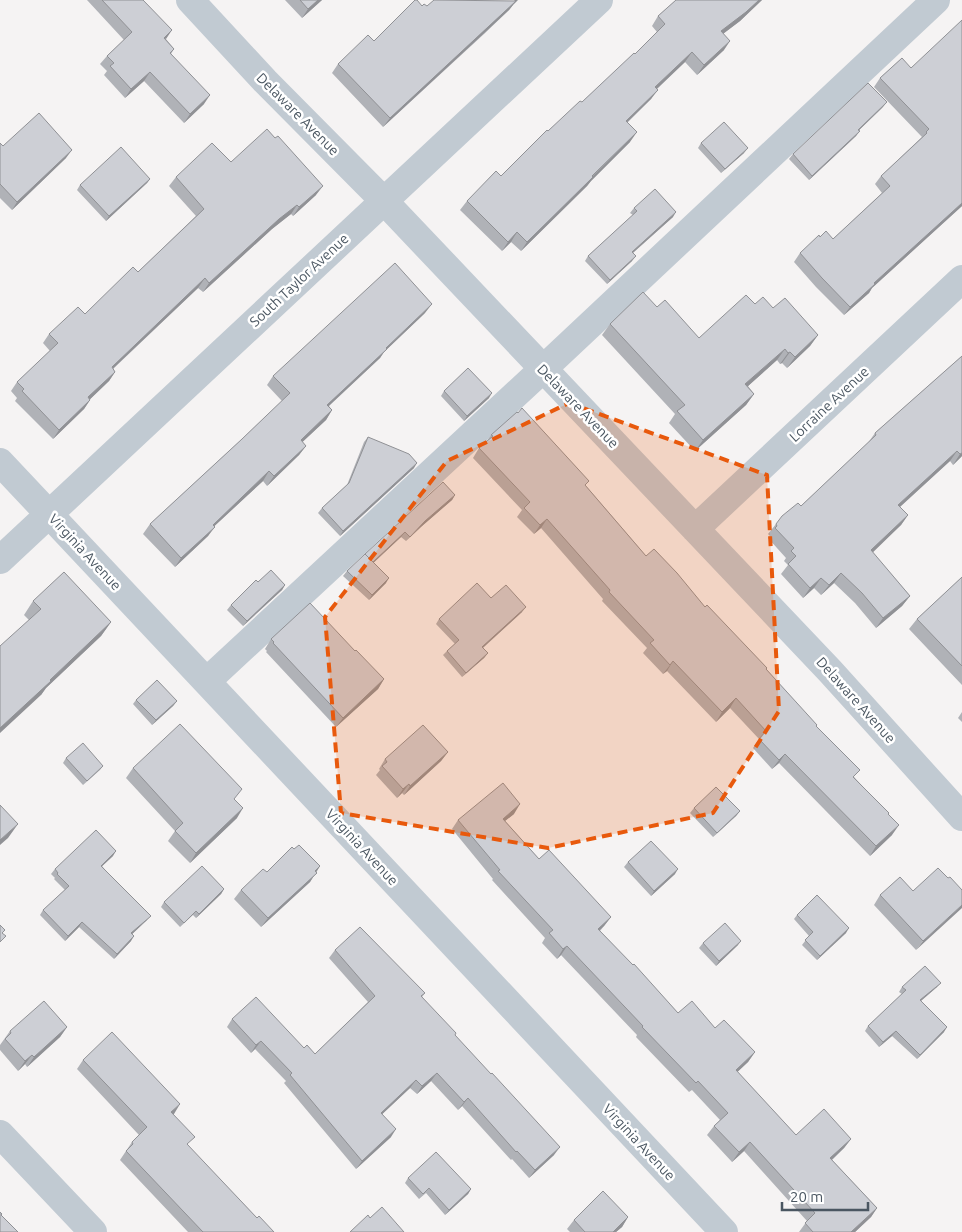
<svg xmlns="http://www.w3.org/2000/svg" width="962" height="1232" viewBox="0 0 962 1232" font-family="Ubuntu,sans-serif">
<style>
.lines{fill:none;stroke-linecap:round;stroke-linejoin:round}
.minor{stroke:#c1cad2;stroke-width:28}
.wall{fill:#b0b2b7}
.shaded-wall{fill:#909195}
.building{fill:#cdcfd5;stroke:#909195}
.marked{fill:#e8590c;fill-opacity:0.2;stroke:#e8590c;stroke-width:4;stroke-dasharray:10 6;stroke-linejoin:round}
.labels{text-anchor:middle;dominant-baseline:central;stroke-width:5;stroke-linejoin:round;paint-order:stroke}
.street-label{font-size:14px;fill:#4a5661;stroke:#fff}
</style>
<rect width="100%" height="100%" fill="#f5f3f3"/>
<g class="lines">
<path class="minor" d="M190,0L265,81L384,201L830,671L962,817
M0,462L724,1232
M695,529L962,279
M0,560L599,0
M207,681L543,369L936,0
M0,1134L93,1232"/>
</g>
<path class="wall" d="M87,0H143L166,39L174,49L171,54L204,104L184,123L144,81L125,98L104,75L107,71L100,64L107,56L124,40Z
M285,0H322L302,18Z
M676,0H762L740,21L724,33V50L697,75L685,62L657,89L651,99L627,123L630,142L591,181L587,186L521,251L511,242L502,251L460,210L467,201L501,176L548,131L582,102L635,54L657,32L652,26L658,16Z
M513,5L509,10L484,34L383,127L332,73L338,64L374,41L422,6H427Z
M902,58L962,206L872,288L869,293L844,315L816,287L794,262L800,253L820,237L833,239L882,193L875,184L881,176L922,137L874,87L880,78Z
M883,107L859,130L856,136L809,180L789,159L793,154Z
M0,143L3,146L66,158L12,210L0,198Z
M701,143L744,153L721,173L698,148Z
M231,162L316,195L293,216L291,214L272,229L203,292L198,288L113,369L115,372L109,381L90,399V400L84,409L53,439L15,401L17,398L11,391L17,382L50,351L43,343L49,334L85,314L138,272L196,216L169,186L176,177Z
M150,179L147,183L106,221L77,190L80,185Z
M634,208L673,217L633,253L632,261L607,284L585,261L588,256L633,215L630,213Z
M755,304L773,308L818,335L810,346L787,368L782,363L780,364L777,360L748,386L754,394L746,405L695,451L669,423L675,414L602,335L610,324L657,307L699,338Z
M425,313L384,352L380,358L329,406L332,410L326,420L302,442L306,446L299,455L267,486L263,481L214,526L208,536L175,567L143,534L150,524L242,439L282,401L267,385L273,376Z
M962,356V456L953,465L950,461L900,507L908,515L901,525L872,552L910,596L902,606L876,628L855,603L834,583L821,595L814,588L803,598L781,574L788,565L784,561L786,558L768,538L770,536L768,534L776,524L801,506L868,443L875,433Z
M444,391L489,398L464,421L441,396Z
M491,435L586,486L646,556L705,607L767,670L816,726L855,778L888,814L892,835L870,856L779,763L772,769L753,748L759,739L730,708L716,722L667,671L663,674L643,653L647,648L602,601L603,599L541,528L534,534L517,517L522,510L473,458L479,448L487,441Z
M368,437L414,468L340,536L318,513L322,508L347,485L364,442Z
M455,495L452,500L422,526L406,541L401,537L373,563L386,583L369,600L343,576L347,571Z
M962,577V685L909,629L917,619Z
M258,582L285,585L282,590L243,626L227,610L231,605Z
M491,598L522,612L483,648L488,653L484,658L462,677L443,655L447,651L455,644L436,624L439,619Z
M33,601L111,622L101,636L46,688L41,695L29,620L24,615Z
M271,639L355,651L384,679L378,689L336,727L266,652L267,651L265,649Z
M136,700L177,701L173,706L152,725L133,704Z
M962,712V722L958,718Z
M448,752L441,761L404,795L402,793L397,798L376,775L380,770L379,769L385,759Z
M66,758L103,766L100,770L83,785L63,763Z
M133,768L234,799L237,818L190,863L168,841L175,831L126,778Z
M694,808L740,811L736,816L713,837L690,813Z
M514,814L505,821L539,859L611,917L604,926L600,931L678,1013L715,1028L755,1052L748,1062L737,1072L796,1135L851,1139L844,1148L832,1160L877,1208L871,1217L855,1232H799L807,1221L744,1151L732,1162L707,1135L714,1126L720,1120L692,1090L689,1092L636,1037L637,1035L561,955L557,959L542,943L545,938L492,880L493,879L452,829L458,820Z
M294,849L320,866L310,882L261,927L234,899L241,890L267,872Z
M113,856L102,866L147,920L132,934L131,941L114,959L79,927L65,941L40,915L43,910L65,890L54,879L55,878L51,874L55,869Z
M628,862L675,874L651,896L624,867Z
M948,878L962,890L916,950L874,905L880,895L913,891Z
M224,889L221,894L196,918L193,915L180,927L161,907L164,902Z
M797,915L846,933L817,960L802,945L809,936L794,919Z
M703,943L738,945L716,966L699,948Z
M335,950L425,993L422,997L455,1035L554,1155L529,1178L512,1159L511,1160L462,1106L458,1110L431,1081L417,1094L410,1088L382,1114L391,1137L356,1169L284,1083L286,1081L255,1049L251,1053L227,1027L232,1019L304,1048L315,1054L368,1002L329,958Z
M902,987H937L921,1001L944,1032L917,1059L892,1036L879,1047L865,1031L868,1026L902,994L899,992Z
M67,1027L60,1037L27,1067L25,1064L18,1071L0,1050V1045L10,1031Z
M83,1060L173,1114L188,1146L257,1218L274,1232H188L120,1160L132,1142L139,1135L77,1069Z
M408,1178L471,1189L468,1194L445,1215L426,1193L419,1199L405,1183Z
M628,1217L622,1227L616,1232H570L567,1229L574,1220Z"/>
<path class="shaded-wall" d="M318,0H322L302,18L308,9Z
M515,0H518L513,5L509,10L383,127L390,118Z
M759,0H762L740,21L715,40L721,31Z
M172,30L166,39L164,38Z
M730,41L724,50L697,75L704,65Z
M692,52L685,62L648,97L655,87Z
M150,72L144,81L125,98L131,89Z
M658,90L651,99L619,130L626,121Z
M210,95L204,104L184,123L190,114Z
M887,102L883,107L855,134L858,130Z
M860,131L856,136L809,180L812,176Z
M637,132L630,142L591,181L587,186L521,251L527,242Z
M748,148L744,153L721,173L725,169Z
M72,150L66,158L12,210L17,202Z
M150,179L147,183L106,221L109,216Z
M323,186L316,195L293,216L299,207Z
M962,203V206L872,288L869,293L844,315L850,307L874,283Z
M297,205L291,214L272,229L203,292L209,283L279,219Z
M676,212L673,217L628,257L632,252Z
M517,232L511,242L502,251L508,242Z
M636,256L632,261L607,284L610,280Z
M205,278L198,288L105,376L112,367Z
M432,304L425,313L384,352L380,358L320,414L327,405Z
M818,335L810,346L787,368L795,357Z
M785,349L777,360L738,395L745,384Z
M790,352L782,363L780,364L788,353Z
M115,372L109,381L82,407L88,397Z
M492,393L489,398L464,421L467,416Z
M754,394L746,405L695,451L703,440Z
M90,400L84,409L53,439L59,430Z
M332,410L326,420L294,450L301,440Z
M306,446L299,455L267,486L274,476Z
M957,451L950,461L891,515L898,505Z
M962,453V456L953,465L960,454Z
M417,463L414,468L340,536L343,531Z
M269,471L263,481L206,534L213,525Z
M455,495L452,500L422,526L406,541L410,537L425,521Z
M908,515L901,525L864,561L871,550Z
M547,519L541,528L534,534L540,525Z
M215,527L208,536L175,567L181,558Z
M405,532L401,537L369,567L373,562Z
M841,573L834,583L821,595L829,585Z
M389,578L386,583L369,600L372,595Z
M821,578L814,588L803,598L810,588Z
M285,585L282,590L243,626L247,621Z
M910,596L902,606L876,628L883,618Z
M526,607L522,612L479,651L482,647Z
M111,622L101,636L46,688L41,695L0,733V728Z
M488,653L484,658L462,677L466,673Z
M673,661L667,671L663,674L670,665Z
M384,679L378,689L336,727L343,718Z
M736,698L730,708L716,722L722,712Z
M177,701L173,706L152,725L156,720Z
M448,752L441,761L404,795L410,786Z
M785,754L779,763L772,769L779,760Z
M409,784L402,793L397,798L403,789Z
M520,804L514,814L496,828L503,819Z
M243,808L237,818L190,863L196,853Z
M740,811L736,816L713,837L717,833Z
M18,824L8,838L0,845V840Z
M899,825L892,835L870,856L876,846Z
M116,851L113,856L98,870L101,866Z
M320,866L310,882L261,927L268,918Z
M678,869L675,874L651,896L654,891Z
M224,889L221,894L196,918L199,914Z
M962,905V908L916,950L923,941Z
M151,916L147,920L128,938L131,933Z
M611,917L604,926L591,938L598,929Z
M82,922L79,927L65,941L68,936Z
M849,928L846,933L817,960L820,956Z
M134,936L131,941L114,959L117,954Z
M741,941L738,945L716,966L719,961Z
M567,946L561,955L557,959L563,949Z
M941,983L937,987L916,1005L920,1000Z
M67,1027L60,1037L27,1067L34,1057Z
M947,1027L944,1032L917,1059L920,1055Z
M896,1031L892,1036L879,1047L883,1042Z
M261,1041L255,1049L251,1053L256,1045Z
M755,1052L748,1062L729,1080L736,1070Z
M32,1055L25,1064L18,1071L25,1061Z
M437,1073L431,1081L417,1094L422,1086Z
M416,1080L410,1088L375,1121L381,1113Z
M468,1098L462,1106L458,1110L464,1102Z
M180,1104L174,1114L164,1121L171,1112Z
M396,1129L391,1137L356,1169L362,1161Z
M851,1139L844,1148L824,1167L830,1158Z
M750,1142L744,1151L732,1162L739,1152Z
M560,1147L554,1155L529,1178L535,1170Z
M471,1189L468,1194L445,1215L449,1210Z
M877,1208L871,1217L855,1232H851Z
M628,1217L622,1227L616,1232H613Z"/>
<path class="building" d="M102,0H143L172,30L164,38L174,49L170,53L210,95L190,114L150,72L131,89L110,66L114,63L107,56L132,32Z
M300,0H318L308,9Z
M415,0H417L422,6L424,4L427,6L434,0L516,1L390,118L338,64L368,35L374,41Z
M676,0H759L746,12L721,31L730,41L704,65L692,52L655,87L658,90L626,121L637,132L592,176L593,177L527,242L517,232L508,242L467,201L496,171L501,176L547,130L548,131L580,101L582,102L634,53L635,54L665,24L658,16Z
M962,20V203L874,283L875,284L850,307L822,278L800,253L819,235L820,237L826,231L833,239L890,186L881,176L927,133L926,132L929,129L880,78L902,58L911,68Z
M868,83L887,102L858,130L860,131L812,176L793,154Z
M39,113L72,150L17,202L0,184V143L3,146Z
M724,122L748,148L725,169L701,143Z
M267,129L275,138L278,136L323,186L299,207L297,205L279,219L209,283L205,278L112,367L115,372L88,397L90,400L59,430L22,391L24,389L17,382L58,343L49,334L78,307L85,314L133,267L138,272L204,209L176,177L212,143L231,162Z
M121,147L150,179L109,216L80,185Z
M655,189L676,212L632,252L636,256L610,280L588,256L637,211L634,208Z
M395,263L432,304L386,348L387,349L327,405L332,410L301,440L306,446L274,476L269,471L213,525L215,527L181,558L150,524L242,439L290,393L273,376Z
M643,292L657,307L665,300L699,338L746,295L755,304L763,297L773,308L785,298L818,335L795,357L790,352L788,353L785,349L745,384L754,394L703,440L677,411L685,405L610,324Z
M962,356V453L960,454L957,451L898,505L908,515L871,550L910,596L883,618L862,593L841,573L829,585L821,578L810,588L788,564L796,556L791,551L794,548L775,528L777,526L776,524L782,516L798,503L801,506L876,435L875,433Z
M468,368L492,393L467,416L444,391Z
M522,408L589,481L585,485L646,556L654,549L677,573L705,607L707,605L767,668L766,669L817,725L816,726L860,770L853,777L889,813L888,814L899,825L876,846L785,754L779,760L759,739L766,731L736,698L722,712L673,661L670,665L650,643L654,640L609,592L610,590L547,519L540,525L524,508L530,502L479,448L493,436L491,435L517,412L518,413Z
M368,437L409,454L417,463L343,531L322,508L349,483Z
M443,482L455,495L425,521L410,537L405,532L373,562L365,554Z
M365,554L389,578L372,595L347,571Z
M271,570L285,585L247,621L231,605L256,580L258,582Z
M64,572L111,622L50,680L51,681L0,728V646L41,609L33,601Z
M962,577V666L917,619Z
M477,583L491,598L506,585L526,607L482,647L488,653L466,673L447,651L459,640L439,619Z
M310,603L355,651L356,650L384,679L343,718L273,643L274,642L271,639Z
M157,680L177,701L156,720L136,700Z
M180,724L242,789L234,799L243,808L196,853L175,831L183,823L133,768Z
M423,725L448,752L410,786L409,784L403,789L382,766L387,762L385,759Z
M83,743L103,766L87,781L66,758Z
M503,783L520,804L503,819L539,859L549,850L611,917L598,929L633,965L634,964L678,1013L692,1001L715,1028L724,1020L755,1052L736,1070L796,1135L824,1109L851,1139L830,1158L877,1208L851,1232H813L805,1223L815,1213L750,1142L739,1152L714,1126L728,1113L698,1081L696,1083L642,1027L643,1026L567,946L563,949L549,933L553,930L498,871L500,870L458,820Z
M716,787L740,811L717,833L694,808Z
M0,805L18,824L0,840Z
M96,830L116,851L101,866L151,916L131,933L134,936L117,954L82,922L68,936L43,910L69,886L57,874L58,873L55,869Z
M651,841L678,869L654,891L628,862Z
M299,845L320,866L315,871L317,873L268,918L241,890L263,869L267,872L292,847L294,849Z
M202,866L224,889L199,914L196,911L184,923L164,902Z
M938,868L948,878L950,877L962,890V905L923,941L880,895L900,877L913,891Z
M817,895L849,928L820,956L805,940L813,932L797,915Z
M725,923L741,941L719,961L703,943Z
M0,925L5,930L2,933L6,936L0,942Z
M360,927L425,993L421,996L456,1033L455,1035L491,1074L492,1073L560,1147L535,1170L517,1151L516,1152L468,1098L464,1102L437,1073L422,1086L416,1080L381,1113L396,1129L362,1161L290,1075L292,1073L261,1041L256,1045L232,1019L256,997L304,1048L307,1045L315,1054L375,996L335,950Z
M925,966L941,983L920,1000L947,1027L920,1055L896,1031L883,1042L868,1026L906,990L902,987Z
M44,1001L67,1027L34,1057L32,1055L25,1061L5,1039L11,1033L10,1031Z
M112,1032L180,1104L171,1112L195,1137L187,1144L257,1218L259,1216L274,1232H203L126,1151L133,1144L132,1142L147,1127L83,1060Z
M436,1152L471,1189L449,1210L429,1188L423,1194L408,1178Z
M603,1191L628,1217L613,1232H585L574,1220Z
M382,1207L404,1232H350L368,1215L370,1218Z
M0,1212L2,1214L1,1215L18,1232H0Z"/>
<path class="marked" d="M569,403L767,475L779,711L713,813L548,848L341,813L325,617L447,461Z"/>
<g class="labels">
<g class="street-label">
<text transform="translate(298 114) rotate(45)">Delaware Avenue</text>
<text transform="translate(299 280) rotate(-43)">South Taylor Avenue</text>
<text transform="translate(829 404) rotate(-43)">Lorraine Avenue</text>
<text transform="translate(578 406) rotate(46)">Delaware Avenue</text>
<text transform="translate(85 552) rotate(47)">Virginia Avenue</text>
<text transform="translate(856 700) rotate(48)">Delaware Avenue</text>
<text transform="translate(362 847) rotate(47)">Virginia Avenue</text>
<text transform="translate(639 1142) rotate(47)">Virginia Avenue</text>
</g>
</g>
<path d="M782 1202v8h86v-8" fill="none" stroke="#4a5661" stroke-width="2.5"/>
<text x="790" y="1202" font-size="15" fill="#4a5661" stroke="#ffffff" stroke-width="4" paint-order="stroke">20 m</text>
</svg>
